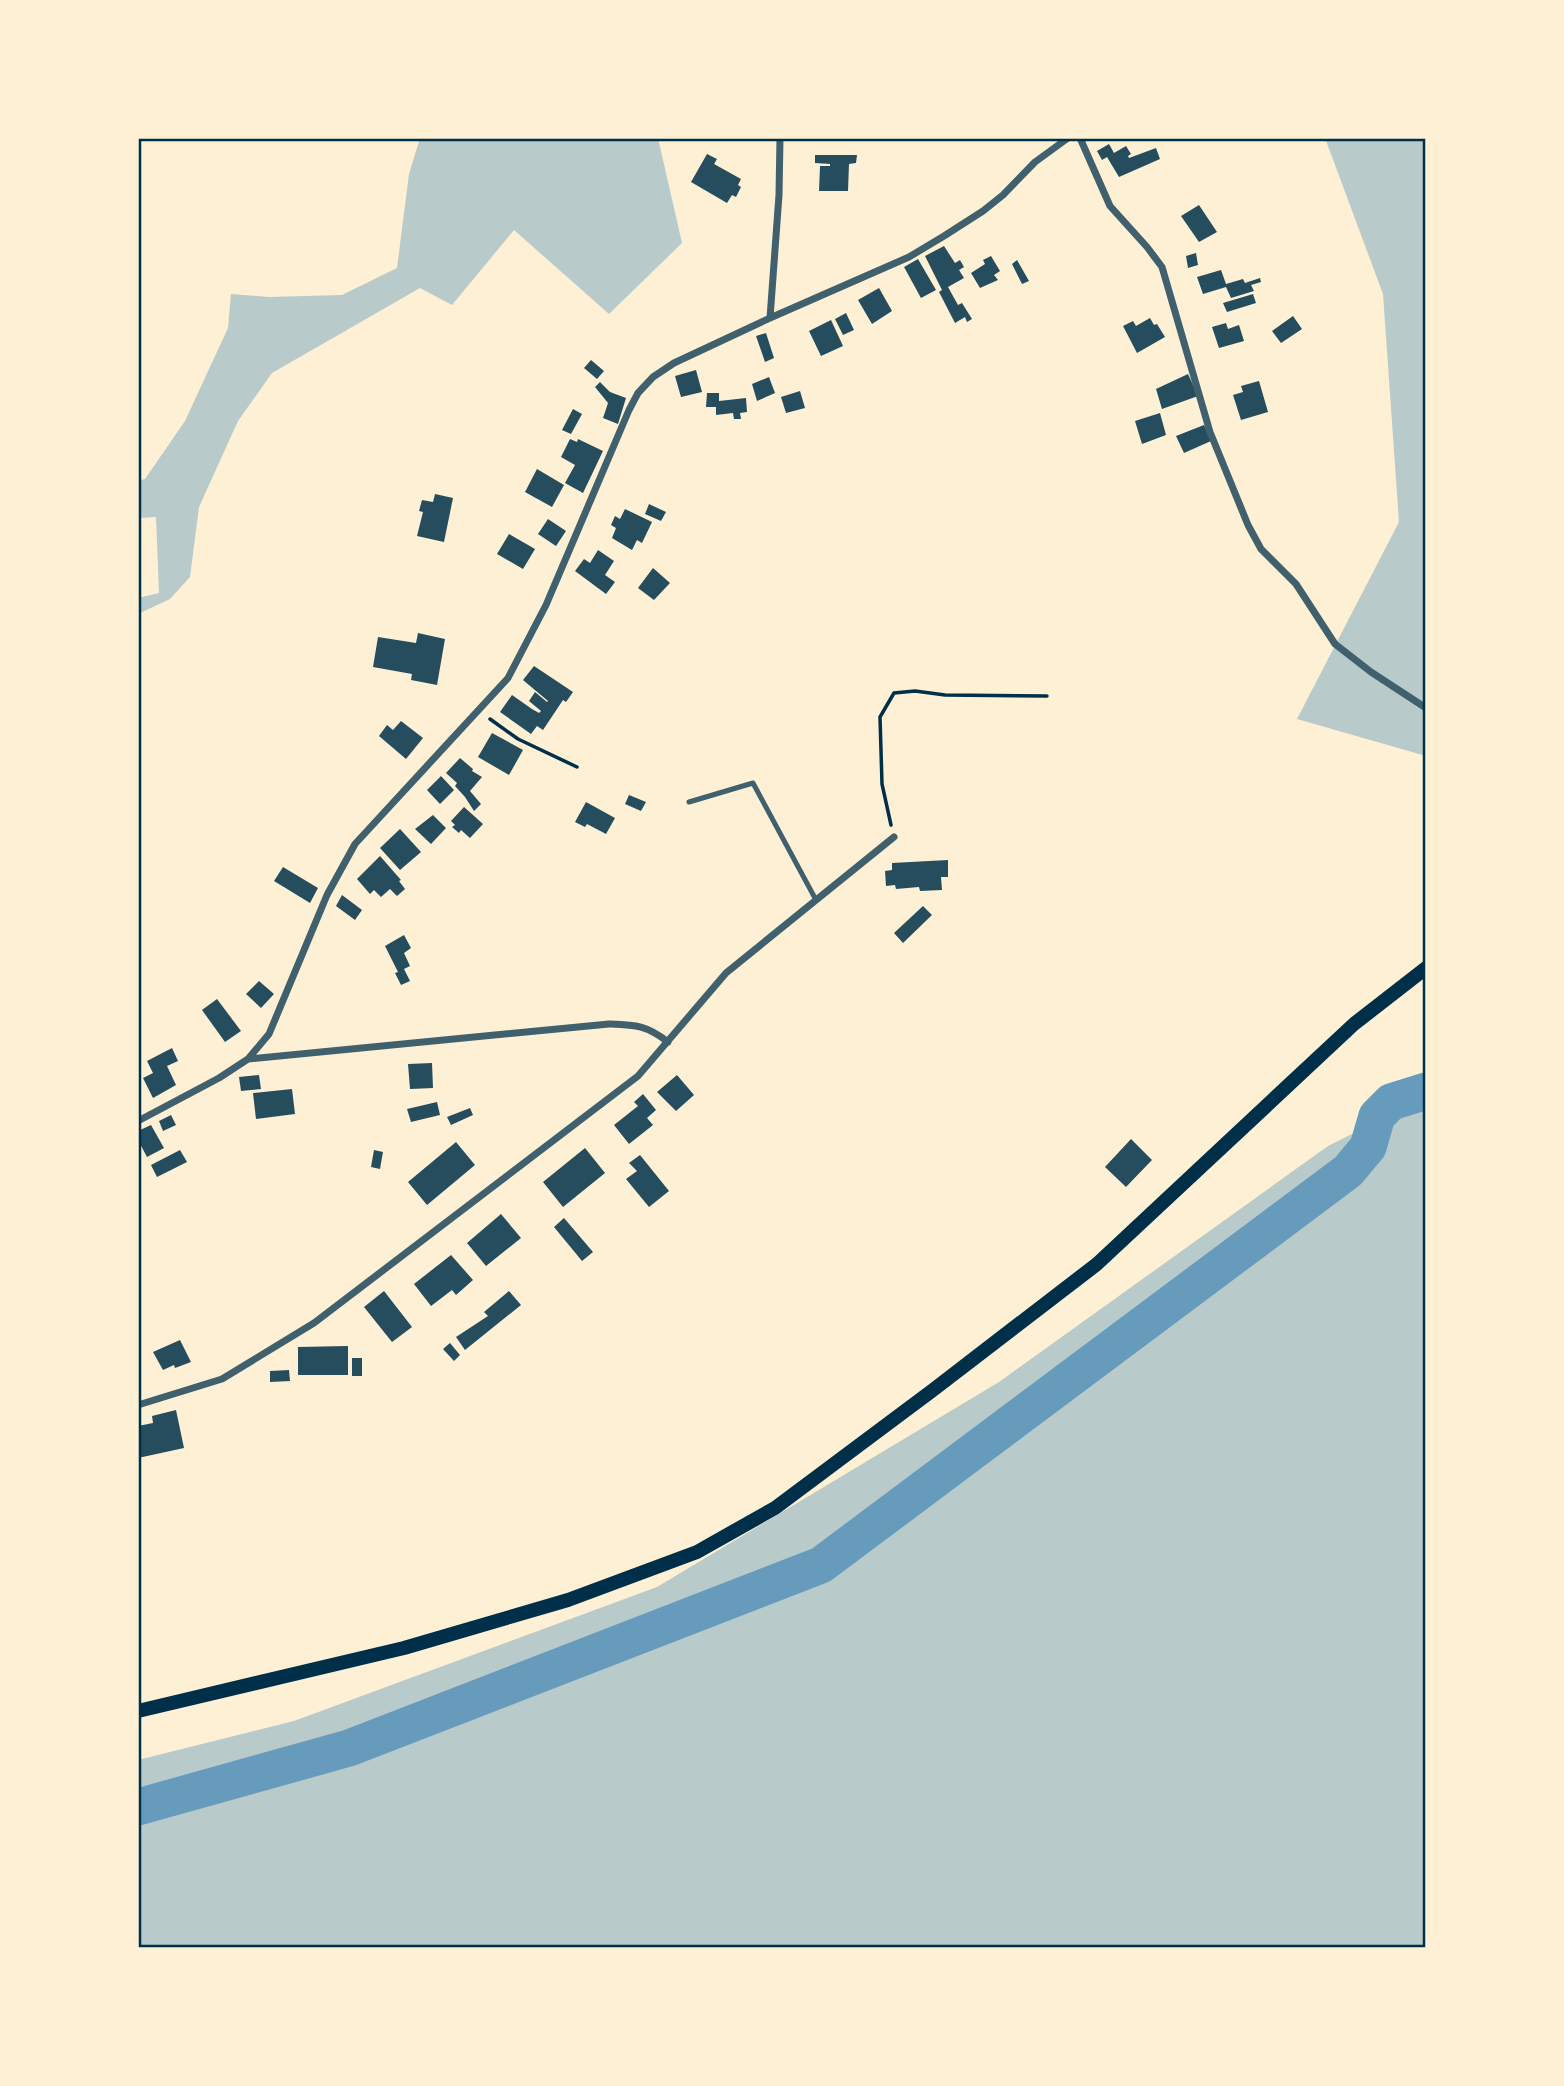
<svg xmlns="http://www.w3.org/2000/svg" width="1564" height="2086" viewBox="0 0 1564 2086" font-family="'Roboto Serif',serif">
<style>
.green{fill:#b9caca}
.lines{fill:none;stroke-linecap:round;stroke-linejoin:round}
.river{stroke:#669bbc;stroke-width:37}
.building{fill:#264d5e}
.path{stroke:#003049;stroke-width:3.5}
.service{stroke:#3f606c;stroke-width:5}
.minor{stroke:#3f606c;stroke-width:7}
.secondary{stroke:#003049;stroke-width:14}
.neatline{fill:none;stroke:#003049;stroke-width:2.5}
</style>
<rect width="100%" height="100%" fill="#fdf0d5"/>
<path class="green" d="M420,138H658L682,243L609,314L514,230L452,305L420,288L272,373L238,421L199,507L190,577L170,599L138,614V598L159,593L156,517L138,518V481L145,479L185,421L228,328L231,294L269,297L342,295L397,268L409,174Z
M1325,138H1426V756L1297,719L1399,522L1383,294Z
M1426,1097V1948H138V1760L294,1721L657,1587L999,1382L1328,1146Z"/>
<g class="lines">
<path class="river" d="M138,1807L349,1748L821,1565L1348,1171L1368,1147L1377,1116L1391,1102L1426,1091"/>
</g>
<path class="building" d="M1109,144L1114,153L1126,146L1131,154L1128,156L1129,158L1156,148L1160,159L1119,177L1107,157L1102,160L1097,151Z
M707,154L717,159L714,164L741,179L738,185L741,187L736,197L732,195L727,203L691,182Z
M815,155H857L856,163L849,164L848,191H819L820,166H830V164L815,163Z
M1199,205L1217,232L1199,242L1181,216Z
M944,246L955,263L960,260L964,267L959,270L964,278L948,287L958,305L962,303L972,319L967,322L965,317L955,323L939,292L942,290L925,256Z
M1196,253L1198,265L1188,268L1186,256Z
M991,256L1000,271L994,275L998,280L980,288L971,273L985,264L983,260Z
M918,259L936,290L921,298L904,267Z
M1017,260L1029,281L1022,284L1012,264Z
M1221,270L1226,284L1243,279L1245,283L1260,278L1261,282L1251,285L1254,291L1231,298L1226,287L1203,294L1197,277Z
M879,288L892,311L872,324L858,300Z
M1253,294L1256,303L1227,312L1223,303Z
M846,313L854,330L843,335L835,319Z
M1293,316L1302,329L1281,343L1272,331Z
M1150,318L1154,325L1157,324L1165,337L1137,353L1123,326L1133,321L1136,326Z
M831,320L843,346L821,356L809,331Z
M1226,323L1228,329L1239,325L1244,341L1219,348L1212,327Z
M766,333L774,358L765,362L756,336Z
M591,360L604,371L597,379L584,368Z
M696,370L702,392L681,397L675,376Z
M1188,374L1198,396L1162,409L1156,389Z
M769,377L775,393L757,401L752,384Z
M1259,381L1268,412L1241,420L1233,395L1243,392L1241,386Z
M600,382L610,392L626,398L618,424L603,418L608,403L595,387Z
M800,391L805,408L786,413L781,397Z
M707,393H719V401L746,398L747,412L740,413L741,419H734L733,413L716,415V407H706Z
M573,409L582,414L571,434L562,430Z
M1160,413L1166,435L1142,444L1135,421Z
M1204,425L1211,441L1184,453L1176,436Z
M570,439L577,442L578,439L603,451L583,493L565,483L575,465L561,457Z
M537,469L564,485L552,507L525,492Z
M435,494L453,498L444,542L417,536L423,512L419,511L422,500L433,502Z
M649,504L666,512L661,521L645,514Z
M625,509L652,522L642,543L637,540L632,550L612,538L616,528L611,525L615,516L620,519Z
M548,519L566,531L556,546L538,534Z
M509,534L535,549L523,569L497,554Z
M598,550L614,561L605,575L615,582L606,594L575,571L584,559L590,563Z
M653,568L670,583L654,600L638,588Z
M418,633L445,639L437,685L411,680L412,674L373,667L378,637L416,643Z
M534,666L573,692L566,702L563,700L543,730L537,726L531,734L500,712L512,695L532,709L539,713L541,711L529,701L535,692L547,702L548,701L523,680Z
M401,721L423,738L406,759L379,736L387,725L393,730Z
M492,733L523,750L509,775L478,757Z
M460,758L473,769L472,771L482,777L470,791L481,804L474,811L465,797L455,786L457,783L446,773Z
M441,776L454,790L440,804L427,790Z
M629,795L646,802L641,811L625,804Z
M586,802L615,818L606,834L587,824L585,827L575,822Z
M464,807L483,824L470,838L461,830L459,833L452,827L455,825L451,821Z
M433,815L446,828L431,844L415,829Z
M400,829L421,852L400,870L380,848Z
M380,856L401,880L399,881L405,889L397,896L390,889L381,897L374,890L370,894L357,879Z
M948,860V877H941L942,890L920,891L919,887L896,889L895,885L886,886L885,871L892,870V863Z
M283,867L318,888L310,903L274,881Z
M342,895L362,910L355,920L336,906Z
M923,906L932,915L903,943L894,933Z
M404,935L411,948L404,953L410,966L404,969L410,981L401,985L395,973L398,972L385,946Z
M259,981L274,994L261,1008L246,994Z
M217,999L241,1031L225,1042L202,1010Z
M172,1048L178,1061L167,1066L176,1085L153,1098L143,1078L153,1073L147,1061Z
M432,1063L433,1088L410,1089L408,1064Z
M259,1075L261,1089L241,1091L239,1077Z
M677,1075L694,1095L676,1111L657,1092Z
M292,1089L295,1114L256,1119L253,1093Z
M643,1094L656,1110L647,1118L653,1125L629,1144L614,1125L638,1106L634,1102Z
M437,1102L440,1115L411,1122L407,1109Z
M470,1108L473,1115L451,1125L447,1117Z
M171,1115L176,1125L163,1131L159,1121Z
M151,1125L164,1148L147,1157L138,1140V1131Z
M1131,1139L1152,1160L1126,1187L1105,1167Z
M456,1142L475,1165L427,1205L408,1182Z
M585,1148L605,1173L563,1207L543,1182Z
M180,1150L187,1162L157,1177L151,1165Z
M374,1150L383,1152L380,1169L371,1167Z
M640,1155L669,1191L649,1207L626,1179L637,1171L629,1163Z
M501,1214L521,1238L486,1266L467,1243Z
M564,1218L593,1252L582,1261L554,1227Z
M451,1255L473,1280L456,1295L452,1290L431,1306L414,1284Z
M384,1291L412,1327L392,1342L364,1307Z
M509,1291L521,1305L465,1350L456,1337L488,1316L484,1312Z
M180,1340L191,1362L175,1368L174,1365L163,1370L153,1352Z
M450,1343L460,1355L454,1361L443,1349Z
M348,1346V1375H298V1347Z
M352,1358H362V1376H352Z
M289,1370L290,1381L270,1382V1371Z
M176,1410L184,1448L138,1458V1426L153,1423L152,1416Z"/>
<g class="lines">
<path class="path" d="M490,719L518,739L577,767
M891,825L882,784L880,717L894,693L915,691L945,695L1047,696"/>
<path class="service" d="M689,802L753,783L816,900"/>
<path class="minor" d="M1080,138L1110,206L1147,247L1162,267L1210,432L1248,525L1261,549L1296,584L1335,644L1371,672L1426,708
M770,318L779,195L780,138
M248,1059L609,1024C636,1025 646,1025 668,1042
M138,1121L219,1078L248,1059L269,1034L327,895L355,844L508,678L546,605L629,410L638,393L653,377L674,363L770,318L909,257L944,236L983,211L1003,195L1035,162L1068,138
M138,1405L222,1379L314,1323L638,1076L726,973L894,837"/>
<path class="secondary" d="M138,1711L404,1648L568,1600L697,1552L775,1508L933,1390L1097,1264L1354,1024L1426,968"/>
</g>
<rect width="1564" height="2086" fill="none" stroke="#fdf0d5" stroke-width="280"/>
<rect x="140" y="140" width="1284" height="1806" class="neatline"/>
</svg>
